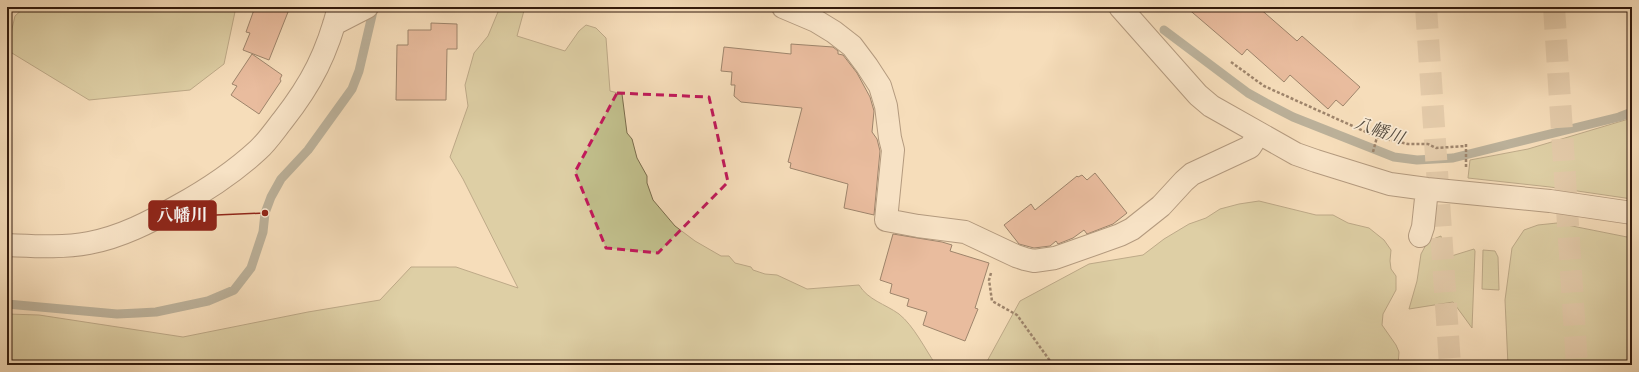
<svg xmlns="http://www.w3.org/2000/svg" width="1639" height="372" viewBox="0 0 1639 372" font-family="'IM FELL DW Pica','Noto Serif JP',serif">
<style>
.green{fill:#c1bf8c;stroke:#7a6c4c}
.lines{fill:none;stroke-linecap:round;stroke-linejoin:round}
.stream{stroke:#737b71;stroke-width:9}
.building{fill:#d9957d;stroke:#331a0c}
.highway-tunnel{stroke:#cfb697;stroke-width:22;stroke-dasharray:22 11;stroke-linecap:butt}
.minor-casing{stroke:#644b38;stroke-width:24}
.path{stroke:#331a0c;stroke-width:2.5;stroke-dasharray:3 2;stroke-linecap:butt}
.minor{stroke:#f9e9d2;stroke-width:22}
.marked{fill:none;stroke:#c2185b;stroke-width:3;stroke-dasharray:8 5;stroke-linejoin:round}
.labels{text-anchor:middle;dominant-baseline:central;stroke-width:3.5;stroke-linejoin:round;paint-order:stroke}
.water-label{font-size:17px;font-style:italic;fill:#534a3e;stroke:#f9e9d2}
.leader{fill:none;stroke:#8f2418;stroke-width:1.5}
.callout-dot{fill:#8f2418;stroke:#f9e9d2;stroke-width:1.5}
.callout{fill:#8f2418;stroke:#8f2418;stroke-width:1.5}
.callout-label{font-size:17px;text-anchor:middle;font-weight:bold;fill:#fff}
</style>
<rect width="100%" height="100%" fill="#f6ddba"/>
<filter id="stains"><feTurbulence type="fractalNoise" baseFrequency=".005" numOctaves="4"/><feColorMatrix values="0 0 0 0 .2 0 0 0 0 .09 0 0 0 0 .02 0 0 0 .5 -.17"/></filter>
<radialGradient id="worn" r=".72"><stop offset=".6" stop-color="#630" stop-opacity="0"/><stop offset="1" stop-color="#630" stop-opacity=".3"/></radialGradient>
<path class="green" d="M25,7H236L224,64L190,90L89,100L7,50L15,16Z
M500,7H525L517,36L565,51L579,31L586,25L596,28L606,38L610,91L622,94L627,133L632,139L637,158L647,176V183L653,200L675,226L695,241L721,256H729L735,263L751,267L753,270L765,274L777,275L807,289L859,285C868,300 885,304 899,314C914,326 925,349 936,365H7V314L39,315L183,337L308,312L380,300L411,267H456L518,288L463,179L450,157L468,106L465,85L474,53L488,36Z
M1632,118V199L1550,187L1468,178L1470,160L1528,149Z
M1259,201L1316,215H1333L1348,223L1369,228L1384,240L1391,250L1390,261L1391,269L1396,276V290L1383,314L1382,325L1396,345L1399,352L1398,365H985L1020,301L1089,264L1143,255L1164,239L1189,224L1206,218L1220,209L1239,204Z
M1557,223L1632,238V365H1508L1505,300L1512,248L1524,230L1538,225Z
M1441,236L1445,258L1474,249L1475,251L1472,328L1453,302L1409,309L1417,281L1421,254L1428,241Z
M1483,250L1495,251L1498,257L1499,290L1482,289Z"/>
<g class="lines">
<path class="stream" d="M1164,30L1248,93L1266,103L1293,117L1394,157L1417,160L1453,158L1619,117L1632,112
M7,304L117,314L138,313L156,312L208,301L234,290L251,268L263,232L265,213L271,197L281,179L308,150L352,89L359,71L374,7"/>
</g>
<path class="building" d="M255,7H290L269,60L243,50L250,33L246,32Z
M1186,7H1258L1297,41L1302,36L1360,87L1343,106L1336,100L1328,109L1290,75L1284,82L1247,49L1242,55Z
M431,23L457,24V49H447L446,100H396L397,45H408V30H431Z
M791,44L833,47L838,51V54L843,55L857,73L870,97L874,111L872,132L877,139L880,151L874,215L844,208L848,184L790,168L791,163L788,162L802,108L741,102L734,96L735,85H731L732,72L721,71L724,47L791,54Z
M252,54L282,75L280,79L281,81L259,114L231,95L237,86L232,84Z
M1095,173L1127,213L1113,224L1087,234L1084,230L1073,238L1058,244L1056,241L1050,246L1034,248L1019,244L1004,225L1031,204L1035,210L1077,176L1078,177L1082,175L1087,180Z
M893,234L942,242L952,245L950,251L989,263L975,308L978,309L965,341L923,325L927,312L907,306L909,299L890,293L892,284L880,280Z"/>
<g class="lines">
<path class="highway-tunnel" d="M1426,7L1450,365
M1554,7L1577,365"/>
<defs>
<path id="minor" d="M783,7L816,21L834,32L852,46L867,66L880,86L886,106L890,138L893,150L886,220L918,226L965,232L1016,256L1025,259L1034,261L1055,258L1120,235L1132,229L1161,206L1184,181L1192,174L1250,147L1259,133
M1120,7L1198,95L1211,106L1296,154L1316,161L1390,184L1427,189L1550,201L1632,213
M334,24L367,7
M1420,236L1423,227L1427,189
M7,245C34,246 62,248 89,243C121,237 150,222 178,206C207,190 233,173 258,150C267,142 275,130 283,120C312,83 327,53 339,7"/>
</defs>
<use href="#minor" class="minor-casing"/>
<path class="path" d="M1231,62L1264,86L1377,137L1408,144H1428L1436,148L1466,146
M1373,152L1377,137
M1466,167V142
M991,273L989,280L992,301L1017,315L1053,365"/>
<use href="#minor" class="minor"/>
</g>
<path d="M0 0H1639V372H0ZM617,93L709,97L728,182L658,253L606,248L575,172Z" fill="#f6ddba" fill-opacity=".55" fill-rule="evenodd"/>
<path class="marked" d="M617,93L709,97L728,182L658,253L606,248L575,172Z"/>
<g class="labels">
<g class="water-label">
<text transform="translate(1379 131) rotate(19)">八幡川</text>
</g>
</g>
<path class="leader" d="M265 213L216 215"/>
<circle class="callout-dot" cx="265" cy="213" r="4"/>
<rect class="callout" x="149" y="201" width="67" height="29" rx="4"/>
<g class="callout-label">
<text x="182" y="221">八幡川</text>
</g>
<rect width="1639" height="372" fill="none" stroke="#f6ddba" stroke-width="24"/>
<rect x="8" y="8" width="1623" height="356" fill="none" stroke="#331a0c" stroke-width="2"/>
<rect x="12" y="12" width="1615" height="348" fill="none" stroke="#331a0c"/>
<rect width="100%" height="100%" filter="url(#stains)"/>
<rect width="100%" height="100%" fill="url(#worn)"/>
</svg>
